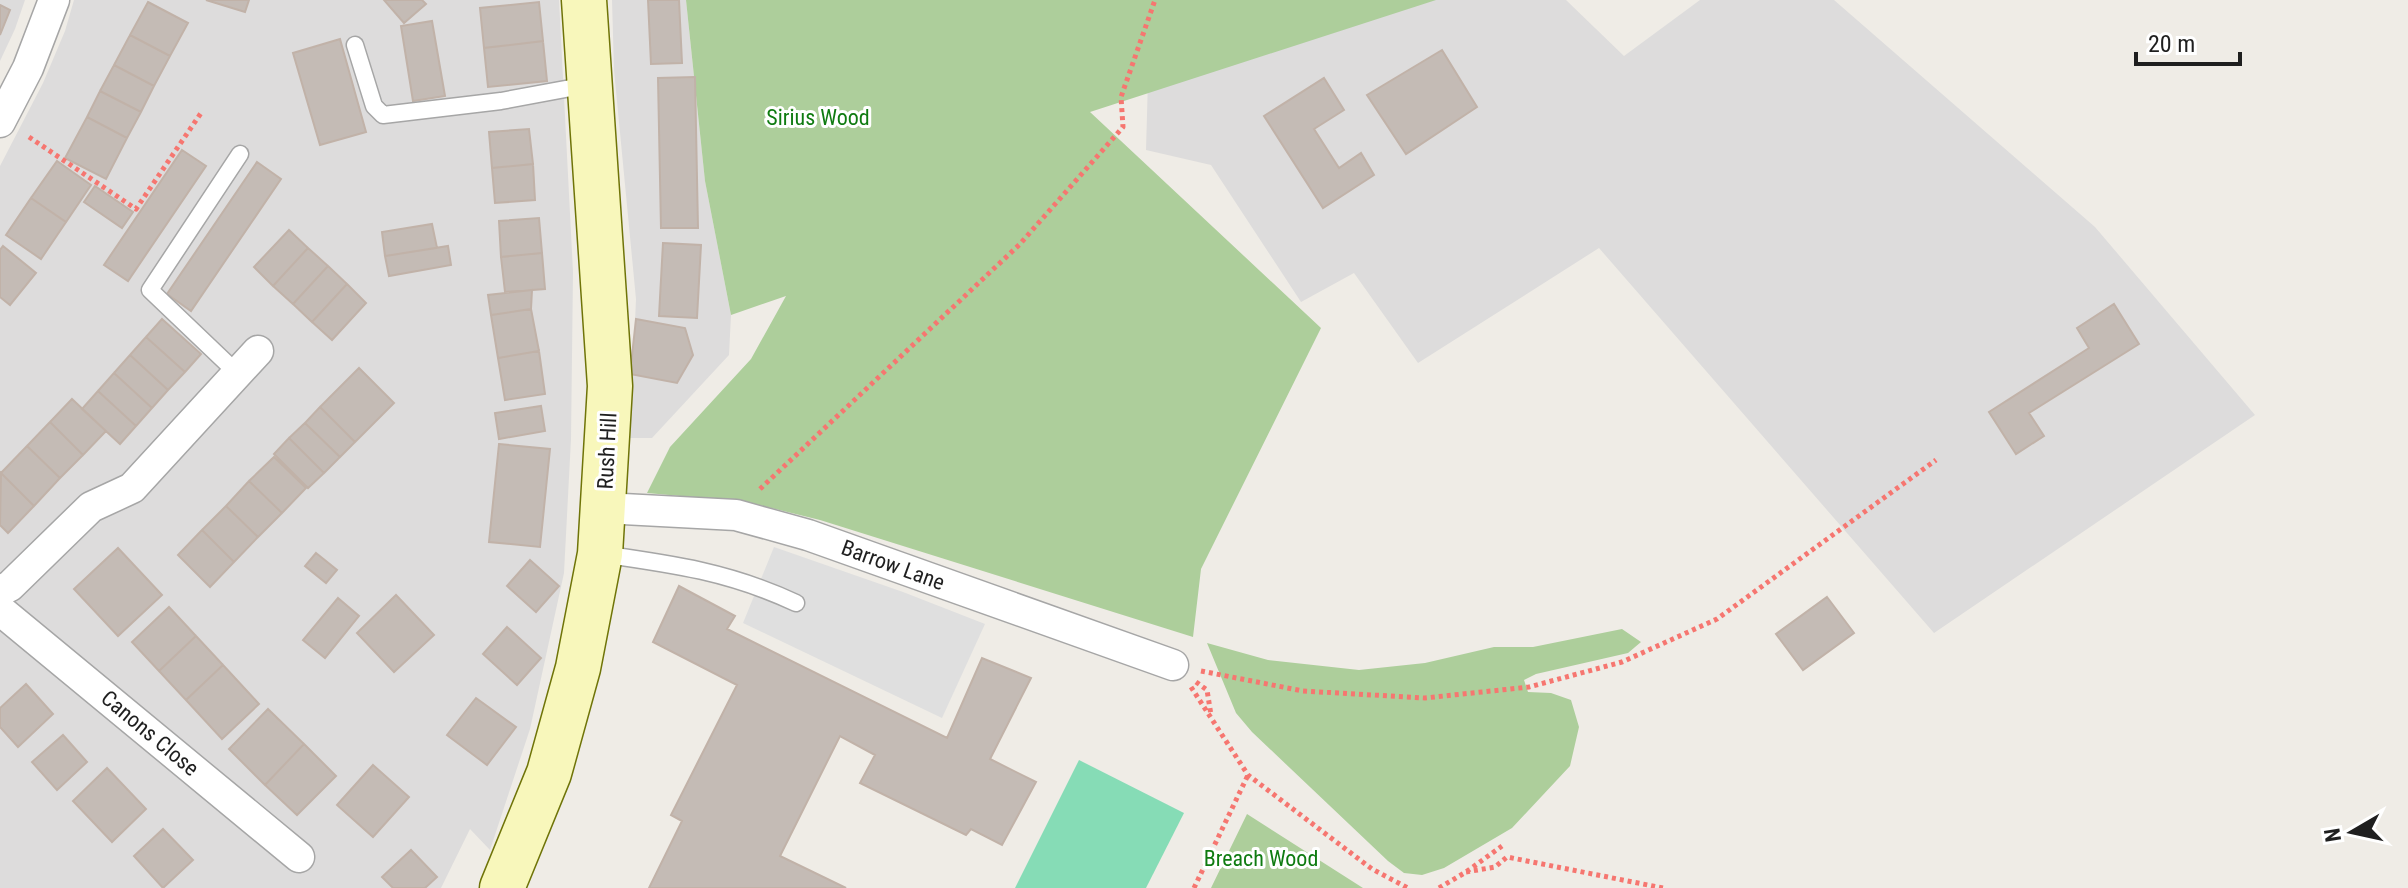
<svg xmlns="http://www.w3.org/2000/svg" width="2408" height="888" viewBox="0 0 2408 888" font-family="'Roboto Condensed',sans-serif">
<style>
.residential{fill:#dddcdc}
.forest{fill:#adce9b}
.pitch{fill:#86dcb6}
.parking{fill:#dfdfdf}
.building{fill:#c4bbb5;stroke:#c1b2a8;stroke-width:2}
.lines{fill:none;stroke-linecap:round;stroke-linejoin:round}
.lane-casing{stroke:#a6a6a6;stroke-width:19}
.street-casing{stroke:#a6a6a6;stroke-width:33}
.secondary-casing{stroke:#6f7408;stroke-width:47}
.path{stroke:#f67670;stroke-width:5;stroke-dasharray:4 4;stroke-linecap:butt}
.lane{stroke:#fff;stroke-width:16}
.street{stroke:#fff;stroke-width:30}
.secondary{stroke:#f8f7bb;stroke-width:44}
.labels{text-anchor:middle;dominant-baseline:central;stroke-width:6;stroke-linejoin:round;paint-order:stroke}
.park-label{font-size:22px;fill:#0f7b11;stroke:#fff}
.street-label{font-size:22px;fill:#1f1f1f;stroke:#fff}
</style>
<rect width="100%" height="100%" fill="#efece6"/>
<path class="residential" d="M0,0H25L15,29L0,61Z
M74,0H559L573,272L571,439L564,573L530,729L490,850L470,829L441,888H0V166L43,83L65,31Z
M612,0H686L705,181L731,315L729,355L652,438H630L636,299L614,70Z
M1292,0H1566L1624,56L1700,0H1834L2095,227L2255,415L1934,633L1599,248L1418,363L1354,273L1301,302L1211,165L1146,150L1148,80Z"/>
<path class="forest" d="M686,0H1436L1090,112L1321,328L1201,569L1193,637L820,520L747,502L647,493L670,447L751,359L786,296L731,315L705,181Z
M1622,629L1641,642L1628,653L1536,674L1524,680L1528,692L1551,693L1571,700L1579,727L1570,766L1512,828L1444,868L1422,875L1404,873L1388,861L1252,732L1236,713L1207,643L1268,660L1359,670L1425,663L1494,647H1533Z
M1247,814L1363,888H1211Z"/>
<path class="pitch" d="M1079,760L1184,813L1146,888H1015Z"/>
<path class="parking" d="M774,547L903,592L985,624L942,718L743,623Z"/>
<path class="building" d="M206,0H249L245,12Z
M384,0H422L426,4L404,23Z
M648,0H679L682,63L651,64Z
M148,2L188,23L170,56L130,35Z
M539,2L543,41L484,48L480,8Z
M0,5L10,10L0,35Z
M432,21L445,96L413,101L401,26Z
M130,35L170,56L154,86L114,65Z
M340,39L366,132L320,145L293,53Z
M543,41L547,81L488,87L484,48Z
M1442,50L1477,107L1406,154L1367,95Z
M114,65L154,86L141,112L100,91Z
M695,77L698,228H661L658,78Z
M1324,78L1344,110L1314,129L1339,168L1361,153L1374,175L1323,208L1264,116Z
M100,91L141,112L127,138L87,117Z
M87,117L127,138L106,179L65,158Z
M529,129L533,164L492,168L489,132Z
M182,150L206,166L128,281L104,265Z
M57,161L91,185L66,222L31,198Z
M257,162L281,179L191,311L167,294Z
M533,164L535,200L495,203L492,168Z
M95,186L133,212L122,228L84,202Z
M31,198L66,222L41,259L6,235Z
M539,218L542,253L501,257L499,221Z
M432,224L437,248L385,256L382,232Z
M289,230L308,248L273,286L254,267Z
M663,243L701,245L697,318L659,316Z
M3,246L36,273L10,305L0,297V250Z
M448,246L451,265L389,276L385,256Z
M308,248L328,266L293,304L273,286Z
M542,253L545,289L505,292L501,257Z
M328,266L347,284L312,322L293,304Z
M347,284L366,303L332,340L312,322Z
M532,290L531,309L491,315L488,295Z
M2114,304L2139,344L2029,413L2044,436L2016,454L1989,412L2089,348L2077,328Z
M531,309L539,351L498,358L491,315Z
M162,319L201,354L185,372L146,337Z
M636,319L685,328L693,355L677,383L630,374Z
M146,337L185,372L168,390L130,355Z
M539,351L545,394L505,400L498,358Z
M130,355L168,390L152,408L114,373Z
M359,368L394,403L355,442L320,407Z
M114,373L152,408L136,426L98,391Z
M98,391L136,426L120,444L82,409Z
M72,399L106,431L83,455L50,422Z
M541,406L545,431L499,439L495,413Z
M320,407L355,442L340,457L305,423Z
M50,422L83,455L60,478L27,446Z
M305,423L340,457L324,473L289,438Z
M289,438L324,473L308,488L274,454Z
M499,444L550,449L540,547L489,542Z
M27,446L60,478L34,506L1,473Z
M274,457L306,488L282,513L249,481Z
M1,473L34,506L8,533L0,525Z
M249,481L282,513L258,537L226,506Z
M226,506L258,537L234,562L202,530Z
M202,530L234,562L210,587L178,555Z
M118,548L162,595L118,636L74,589Z
M316,553L337,570L326,583L305,566Z
M530,560L559,586L536,612L507,586Z
M679,586L735,616L727,629L947,738L982,658L1031,678L990,759L1036,782L1002,845L971,829L966,835L860,783L875,755L840,736L780,856L846,888H649L682,821L671,815L737,685L653,642Z
M396,595L434,635L394,672L357,633Z
M1827,597L1854,633L1803,670L1776,634Z
M338,598L359,616L325,658L303,640Z
M169,607L196,636L159,671L132,642Z
M507,627L541,658L517,685L483,654Z
M196,636L223,665L186,700L159,671Z
M223,665L259,704L222,739L186,700Z
M26,684L53,714L18,747L0,727V708Z
M476,698L516,727L487,765L447,735Z
M268,709L304,744L265,785L229,749Z
M63,735L87,762L57,790L32,762Z
M304,744L336,776L297,815L265,785Z
M373,765L409,797L373,837L337,805Z
M107,768L146,809L112,842L73,801Z
M163,829L193,860L163,888L134,856Z
M411,850L437,877L425,888H393L382,877Z"/>
<g class="lines">
<defs>
<path id="lane" d="M355,45L374,106L383,115L501,101L587,85
M237,373L150,290L240,154
M601,554C672,564 730,572 796,603"/>
<path id="street" d="M0,122L28,68L54,0
M604,508L736,515L808,535L1173,665
M0,591L10,586L91,507L132,488L258,351
M0,610L299,857"/>
<path id="secondary" d="M502,888L549,773L578,668L600,554L610,386L584,0"/>
</defs>
<use href="#lane" class="lane-casing"/>
<use href="#street" class="street-casing"/>
<use href="#secondary" class="secondary-casing"/>
<path class="path" d="M29,137L136,209L201,113
M760,489L1020,244L1123,127L1121,97L1155,0
M1201,671L1303,691L1425,698L1529,687L1622,662L1717,619L1936,460
M1196,682L1207,690L1211,715
M1191,687L1248,775L1372,869L1408,888
M1466,872L1495,867L1507,857L1663,888
M1194,888L1248,775
M1439,888L1466,872L1502,846"/>
<use href="#lane" class="lane"/>
<use href="#street" class="street"/>
<use href="#secondary" class="secondary"/>
</g>
<g class="labels">
<g class="park-label">
<text x="818" y="117">Sirius Wood</text>
<text x="1261" y="858">Breach Wood</text>
</g>
<g class="street-label">
<text transform="translate(607 451) rotate(-87)">Rush Hill</text>
<text transform="translate(893 565) rotate(20)">Barrow Lane</text>
<text transform="translate(150 733) rotate(40)">Canons Close</text>
</g>
</g>
<g transform="translate(2352 832) rotate(261)" stroke="#ffffff" stroke-width="6" paint-order="stroke">
<path d="M0-6L14 30L0 20L-14 30Z" fill="#1f1f1f"/>
<text y="-12" font-size="22" font-weight="bold" text-anchor="middle" fill="#1f1f1f">N</text>
</g>
<path d="M2136 52v12h104v-12" fill="none" stroke="#1f1f1f" stroke-width="4"/>
<text x="2148" y="52" font-size="24" fill="#1f1f1f" stroke="#ffffff" stroke-width="6" paint-order="stroke">20 m</text>
</svg>
